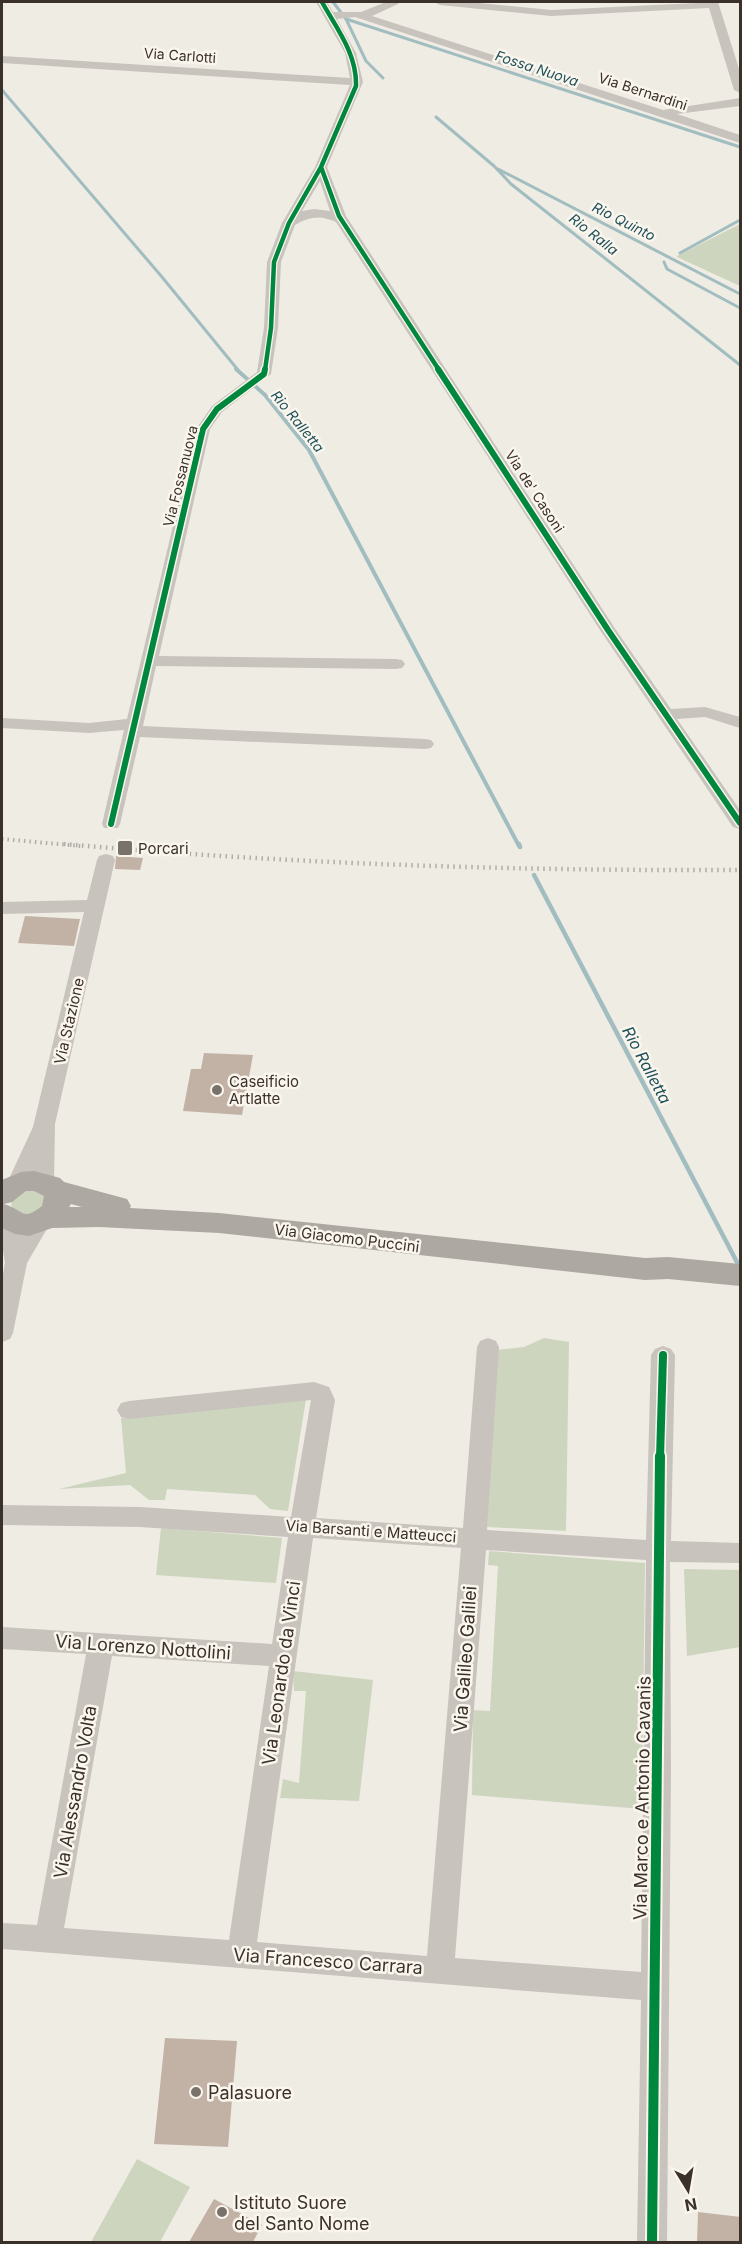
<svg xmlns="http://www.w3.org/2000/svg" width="742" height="2244" viewBox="0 0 742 2244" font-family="Inter,sans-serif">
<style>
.green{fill:#ced5be}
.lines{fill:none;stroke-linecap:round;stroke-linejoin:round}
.stream-far2{stroke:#a1bdc0;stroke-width:3}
.stream-far1{stroke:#a1bdc0;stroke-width:4}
.stream{stroke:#a1bdc0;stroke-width:4.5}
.building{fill:#c2b2a6}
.minor{fill:#c8c3bd;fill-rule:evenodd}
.major{fill:#ada8a2;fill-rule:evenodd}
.rail-far1{stroke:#b0aca7;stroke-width:4;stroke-dasharray:1.5 4;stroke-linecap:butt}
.rail{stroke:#b0aca7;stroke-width:4.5;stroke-dasharray:1.5 4.5;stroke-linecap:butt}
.cycleway-far3-casing{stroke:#fbf6ed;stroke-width:7}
.cycleway-far2-casing{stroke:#fbf6ed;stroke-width:9}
.cycleway-far1-casing{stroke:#fbf6ed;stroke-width:11}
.cycleway-casing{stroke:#fbf6ed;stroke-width:14}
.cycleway-far3{stroke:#00873e;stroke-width:4.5}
.cycleway-far2{stroke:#00873e;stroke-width:6}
.cycleway-far1{stroke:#00873e;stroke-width:8}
.cycleway{stroke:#00873e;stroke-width:10}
.poi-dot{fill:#79726b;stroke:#fbf6ed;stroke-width:2}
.labels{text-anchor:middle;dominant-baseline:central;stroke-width:5;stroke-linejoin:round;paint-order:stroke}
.far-street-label{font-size:14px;fill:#3a312a;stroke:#fbf6ed}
.far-water-label{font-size:14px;font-style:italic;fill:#1f515c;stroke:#fbf6ed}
.poi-label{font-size:15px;fill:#3a312a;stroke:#fbf6ed;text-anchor:start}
.street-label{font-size:15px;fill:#3a312a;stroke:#fbf6ed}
.water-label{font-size:16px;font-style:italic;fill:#1f515c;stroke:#fbf6ed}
.near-street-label{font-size:18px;fill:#3a312a;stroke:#fbf6ed}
.near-poi-label{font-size:18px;fill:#3a312a;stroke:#fbf6ed;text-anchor:start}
</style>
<rect width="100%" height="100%" fill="#efece4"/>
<path class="green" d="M740,224V286L677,257V256Z
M29,1189L46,1195L43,1210L23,1216L12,1209L11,1200Z
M544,1338L569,1342L566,1531L487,1527L495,1350L524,1347Z
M306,1399L288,1511L270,1509L255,1495L167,1489L165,1500H149L130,1485L59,1489L126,1473L121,1418Z
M161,1528L282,1538L276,1583L156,1575Z
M489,1551L645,1563L642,1809L472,1795L473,1710L490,1711L498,1566L488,1565Z
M684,1569L740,1570V1647L687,1656Z
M293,1671L373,1680L359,1801L280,1798L283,1779L299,1783L306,1691H294Z
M137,2159L190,2187L160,2242H91Z"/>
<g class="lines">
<path class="stream-far2" d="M333,2L346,19L740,147
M346,19L366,61L383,78
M2,90L162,277L238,370
M436,117L494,166L511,184L740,365
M498,169L740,294
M680,253L740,220
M664,262L667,269L740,308"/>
<path class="stream-far1" d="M236,369L265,395L309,450L519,846"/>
<path class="stream" d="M519,844L520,847
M534,875L739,1266"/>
</g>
<path class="building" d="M116,856L143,858L140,870L115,869Z
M25,916L80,919L74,946L18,943Z
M204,1053L253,1055L242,1115L183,1111L191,1069H201Z
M165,2038L237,2041L228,2147L154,2144Z
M214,2199L262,2225L253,2242H189Z
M698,2212L741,2217V2242H697Z"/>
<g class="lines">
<path class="minor" d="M316,2H327L333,12H361L386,2H399L398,4L372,16L663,110L740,98V106L677,114L740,135V143L355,17L337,19L356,53L363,82L327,167L346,216L616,630L671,709L705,707L740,717V728L705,717L677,719L740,810V829L733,827L600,630L336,222C321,215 309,216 295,225L281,262L278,328L271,374L222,412L210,429L159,656L396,659L402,660L405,664L402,668L396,669L156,666L143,726L425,739L431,740L434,744L431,748L425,749L140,737L120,824L118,828H104L102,824L124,730L89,733L2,728V718L89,723L127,719L196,429L212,406L257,372L264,328L267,262L282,223L315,167L350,85L2,63V56L350,78L345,53ZM320,181L330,211L314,209L302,211Z
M434,2H469L551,10L718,2L740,72V93L734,90L709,8L551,16L440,5Z
M106,854L113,856L115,860L55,1124L54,1182L51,1188L43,1190L35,1188L32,1182V1175L26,1189L18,1191L10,1189L7,1183L33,1127L84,912L2,914V902L87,900L97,860L99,856Z
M8,1212L16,1214L22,1234L32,1216L40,1214L48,1216L51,1222L27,1263L13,1333L10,1339L2,1342V1280L5,1263L2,1244V1214Z
M488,1338L496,1341L499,1347L487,1530L646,1540L651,1355L655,1349L663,1346L671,1349L675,1355L671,1541L740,1543V1563L670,1562L671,1771L667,2242H637L641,2000L2,1949V1923L37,1925L86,1654L2,1649V1627L272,1644L288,1537L140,1527L2,1525V1505L140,1507L291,1517L311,1400L129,1419L121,1417L117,1410L121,1403L129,1401L314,1382L329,1387L335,1400L316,1518L463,1528L477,1347L480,1341ZM313,1538L461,1548L427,1956L257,1942ZM486,1550L646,1560L641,1972L455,1958ZM112,1656L269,1666L229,1940L64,1928Z"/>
<path class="major" d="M34,1171L60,1178L64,1182L127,1199L131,1206L130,1208L219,1213L645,1258L668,1257L740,1264V1286L668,1279L645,1280L219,1233L99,1227L52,1228L29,1236L15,1234L2,1228V1180L21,1172ZM26,1191H34L44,1196L42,1206C22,1222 24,1210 4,1204L12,1202ZM71,1204L82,1207H69Z"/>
<path class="rail-far1" d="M2,839L81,846"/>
<path class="rail" d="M64,844C289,864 514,871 740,870"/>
<defs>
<path id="cycleway-far3" d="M321,167L339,216L439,370
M265,370L271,328L274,262L289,223L321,167L356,86C357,54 337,29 322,2"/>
<path id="cycleway-far2" d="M438,369L608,630L740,823
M111,824L203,429L217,409L264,374L265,369"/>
<path id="cycleway-far1" d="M660,1458L663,1355"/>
<path id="cycleway" d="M652,2242L660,1456"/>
</defs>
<use href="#cycleway-far3" class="cycleway-far3-casing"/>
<use href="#cycleway-far2" class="cycleway-far2-casing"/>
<use href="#cycleway-far1" class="cycleway-far1-casing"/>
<use href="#cycleway" class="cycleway-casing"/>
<use href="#cycleway-far3" class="cycleway-far3"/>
<use href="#cycleway-far2" class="cycleway-far2"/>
<use href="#cycleway-far1" class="cycleway-far1"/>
<use href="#cycleway" class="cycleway"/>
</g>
<g class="poi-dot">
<rect x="117" y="840" width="16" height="16" rx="3"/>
<circle cx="217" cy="1090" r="6"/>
<circle cx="196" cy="2092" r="6"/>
<circle cx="222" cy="2212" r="6"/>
</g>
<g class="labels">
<g class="far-street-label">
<text transform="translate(180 55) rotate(4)">Via Carlotti</text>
<text transform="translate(643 91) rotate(18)">Via Bernardini</text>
<text transform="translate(180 476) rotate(-76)">Via Fossanuova</text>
<text transform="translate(535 491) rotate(57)">Via de' Casoni</text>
</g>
<g class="far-water-label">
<text transform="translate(537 68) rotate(18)">Fossa Nuova</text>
<text transform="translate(624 221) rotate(27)">Rio Quinto</text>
<text transform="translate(594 234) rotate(38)">Rio Ralla</text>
<text transform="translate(298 421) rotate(51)">Rio Ralletta</text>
</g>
<g class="poi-label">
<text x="138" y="848">Porcari</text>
<text x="229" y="1081">Caseificio<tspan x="229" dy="17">Artlatte</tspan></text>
</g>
<g class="street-label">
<text transform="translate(69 1021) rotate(-77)">Via Stazione</text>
<text transform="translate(347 1238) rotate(7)">Via Giacomo Puccini</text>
<text transform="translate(371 1531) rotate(4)">Via Barsanti e Matteucci</text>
</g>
<g class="water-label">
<text transform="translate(647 1065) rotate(62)">Rio Ralletta</text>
</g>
<g class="near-street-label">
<text transform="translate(143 1647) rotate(4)">Via Lorenzo Nottolini</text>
<text transform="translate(465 1659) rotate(-86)">Via Galileo Galilei</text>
<text transform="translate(281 1673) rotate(-82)">Via Leonardo da Vinci</text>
<text transform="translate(75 1792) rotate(-80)">Via Alessandro Volta</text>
<text transform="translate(642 1798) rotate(-89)">Via Marco e Antonio Cavanis</text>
<text transform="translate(328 1961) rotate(4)">Via Francesco Carrara</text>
</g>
<g class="near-poi-label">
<text x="208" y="2092">Palasuore</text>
<text x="234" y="2202">Istituto Suore<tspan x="234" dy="21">del Santo Nome</tspan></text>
</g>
</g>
<rect width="742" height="2244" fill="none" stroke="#3a312a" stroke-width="6"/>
<g transform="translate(688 2190) rotate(169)" stroke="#fbf6ed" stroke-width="4.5" paint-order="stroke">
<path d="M0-4.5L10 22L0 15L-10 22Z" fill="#3a312a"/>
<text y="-9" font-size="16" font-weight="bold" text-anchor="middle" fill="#3a312a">N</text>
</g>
</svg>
